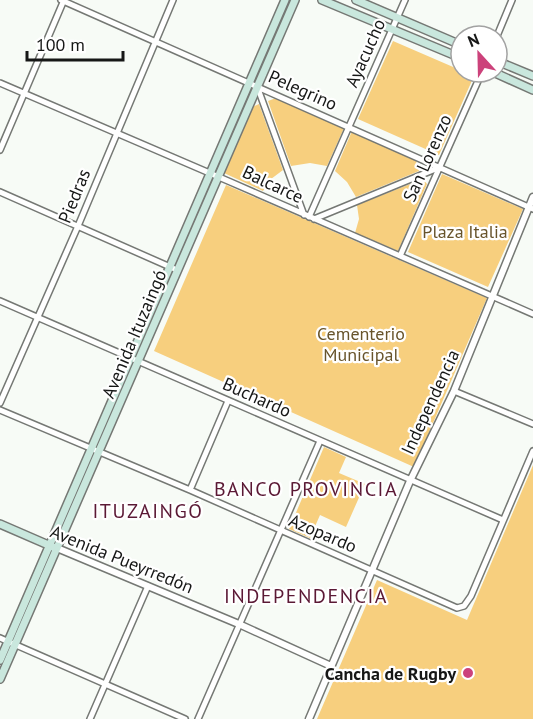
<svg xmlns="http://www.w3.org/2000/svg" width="533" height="719" viewBox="0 0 533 719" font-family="'PT Sans',sans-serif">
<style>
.green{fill:#f7cf7e}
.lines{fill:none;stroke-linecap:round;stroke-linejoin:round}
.minor-casing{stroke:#757874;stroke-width:8}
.tertiary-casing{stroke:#757874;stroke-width:9}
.secondary-casing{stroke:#757874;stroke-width:10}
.minor{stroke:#fff;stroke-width:5}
.tertiary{stroke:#fff;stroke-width:6}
.secondary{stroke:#c9e7dd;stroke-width:7}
.poi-dot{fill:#cc427b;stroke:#fff;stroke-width:2}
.labels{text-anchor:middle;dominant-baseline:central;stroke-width:4.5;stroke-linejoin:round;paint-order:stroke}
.street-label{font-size:18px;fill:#161716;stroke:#fff}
.park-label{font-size:18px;fill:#68542b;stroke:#fff}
.poi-label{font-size:18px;font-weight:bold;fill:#161716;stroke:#fff;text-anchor:end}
.neighbourhood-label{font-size:20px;letter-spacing:1.5px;fill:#5b1935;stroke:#fff}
</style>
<rect width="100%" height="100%" fill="#f7fbf6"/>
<path class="green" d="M393,41L474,76L439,155L358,119Z
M276,98L344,128L327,166L310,163L291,166L268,101Z
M259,104L283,170L271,179L263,191L224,173L252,107Z
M352,131L416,161L419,171L356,197L347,182L335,171Z
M442,174L523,209L488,287L408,252Z
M423,179L427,184L398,251L355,233L359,219L357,205Z
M226,185L487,298L414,467L154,351Z
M324,447L346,457L339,473L365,484L346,527L320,515L310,538L289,529Z
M533,465V719H317L377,580L467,620Z"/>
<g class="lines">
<defs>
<path id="minor" d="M61,0L533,209
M497,36L512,0
M0,83C178,159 356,236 533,314
M257,86L304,215
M0,150L64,0
M0,192L177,270
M309,217L405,0
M314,219L438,168
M400,256L482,72
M0,301L503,520
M454,391L533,424
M0,403L78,226L173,0
M0,410L190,490L457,608L464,606L471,596L533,451
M190,490L228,401
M0,638L185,719
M90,719L148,586
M198,719L320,441"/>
<path id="tertiary" d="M57,548L241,625L331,666
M309,719L410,481L454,391L533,197"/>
<path id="secondary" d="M322,0L461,58
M356,0L461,45
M497,61L533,76
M493,72L533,90
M0,524L53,547
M0,660L285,0
M0,679L295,0"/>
</defs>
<use href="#minor" class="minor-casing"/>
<use href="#tertiary" class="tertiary-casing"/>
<use href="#secondary" class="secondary-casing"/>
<use href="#minor" class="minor"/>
<use href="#tertiary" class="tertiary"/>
<use href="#secondary" class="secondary"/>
</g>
<circle class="poi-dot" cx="468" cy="673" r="6"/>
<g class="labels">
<g class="street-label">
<text transform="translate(365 53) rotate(-66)">Ayacucho</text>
<text transform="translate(303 90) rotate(24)">Pelegrino</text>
<text transform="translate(427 158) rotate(-66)">San Lorenzo</text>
<text transform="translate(273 184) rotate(25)">Balcarce</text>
<text transform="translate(74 196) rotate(-68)">Piedras</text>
<text transform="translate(134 334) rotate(-67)">Avenida Ituzaingó</text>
<text transform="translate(257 397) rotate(24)">Buchardo</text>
<text transform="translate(430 402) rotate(-65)">Independencia</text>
<text transform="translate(323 533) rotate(23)">Azopardo</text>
<text transform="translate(122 559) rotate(22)">Avenida Pueyrredón</text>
</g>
<g class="park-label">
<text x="465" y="231">Plaza Italia</text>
<text x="361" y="333">Cementerio<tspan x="361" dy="21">Municipal</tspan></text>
</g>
<g class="poi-label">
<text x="456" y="673">Cancha de Rugby</text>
</g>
<g class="neighbourhood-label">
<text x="306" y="489">BANCO PROVINCIA</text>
<text x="148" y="511">ITUZAINGÓ</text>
<text x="306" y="596">INDEPENDENCIA</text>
</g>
</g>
<g transform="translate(479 54) rotate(338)"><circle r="28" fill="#ffffff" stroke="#a2a2a2" stroke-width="1.5"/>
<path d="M0-4.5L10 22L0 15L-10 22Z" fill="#cc427b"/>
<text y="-9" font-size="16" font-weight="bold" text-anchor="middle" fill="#161716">N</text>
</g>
<path d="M27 51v9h96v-9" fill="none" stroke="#161716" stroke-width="3"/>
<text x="36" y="51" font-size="18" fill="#161716" stroke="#ffffff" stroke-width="4.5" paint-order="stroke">100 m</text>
</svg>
